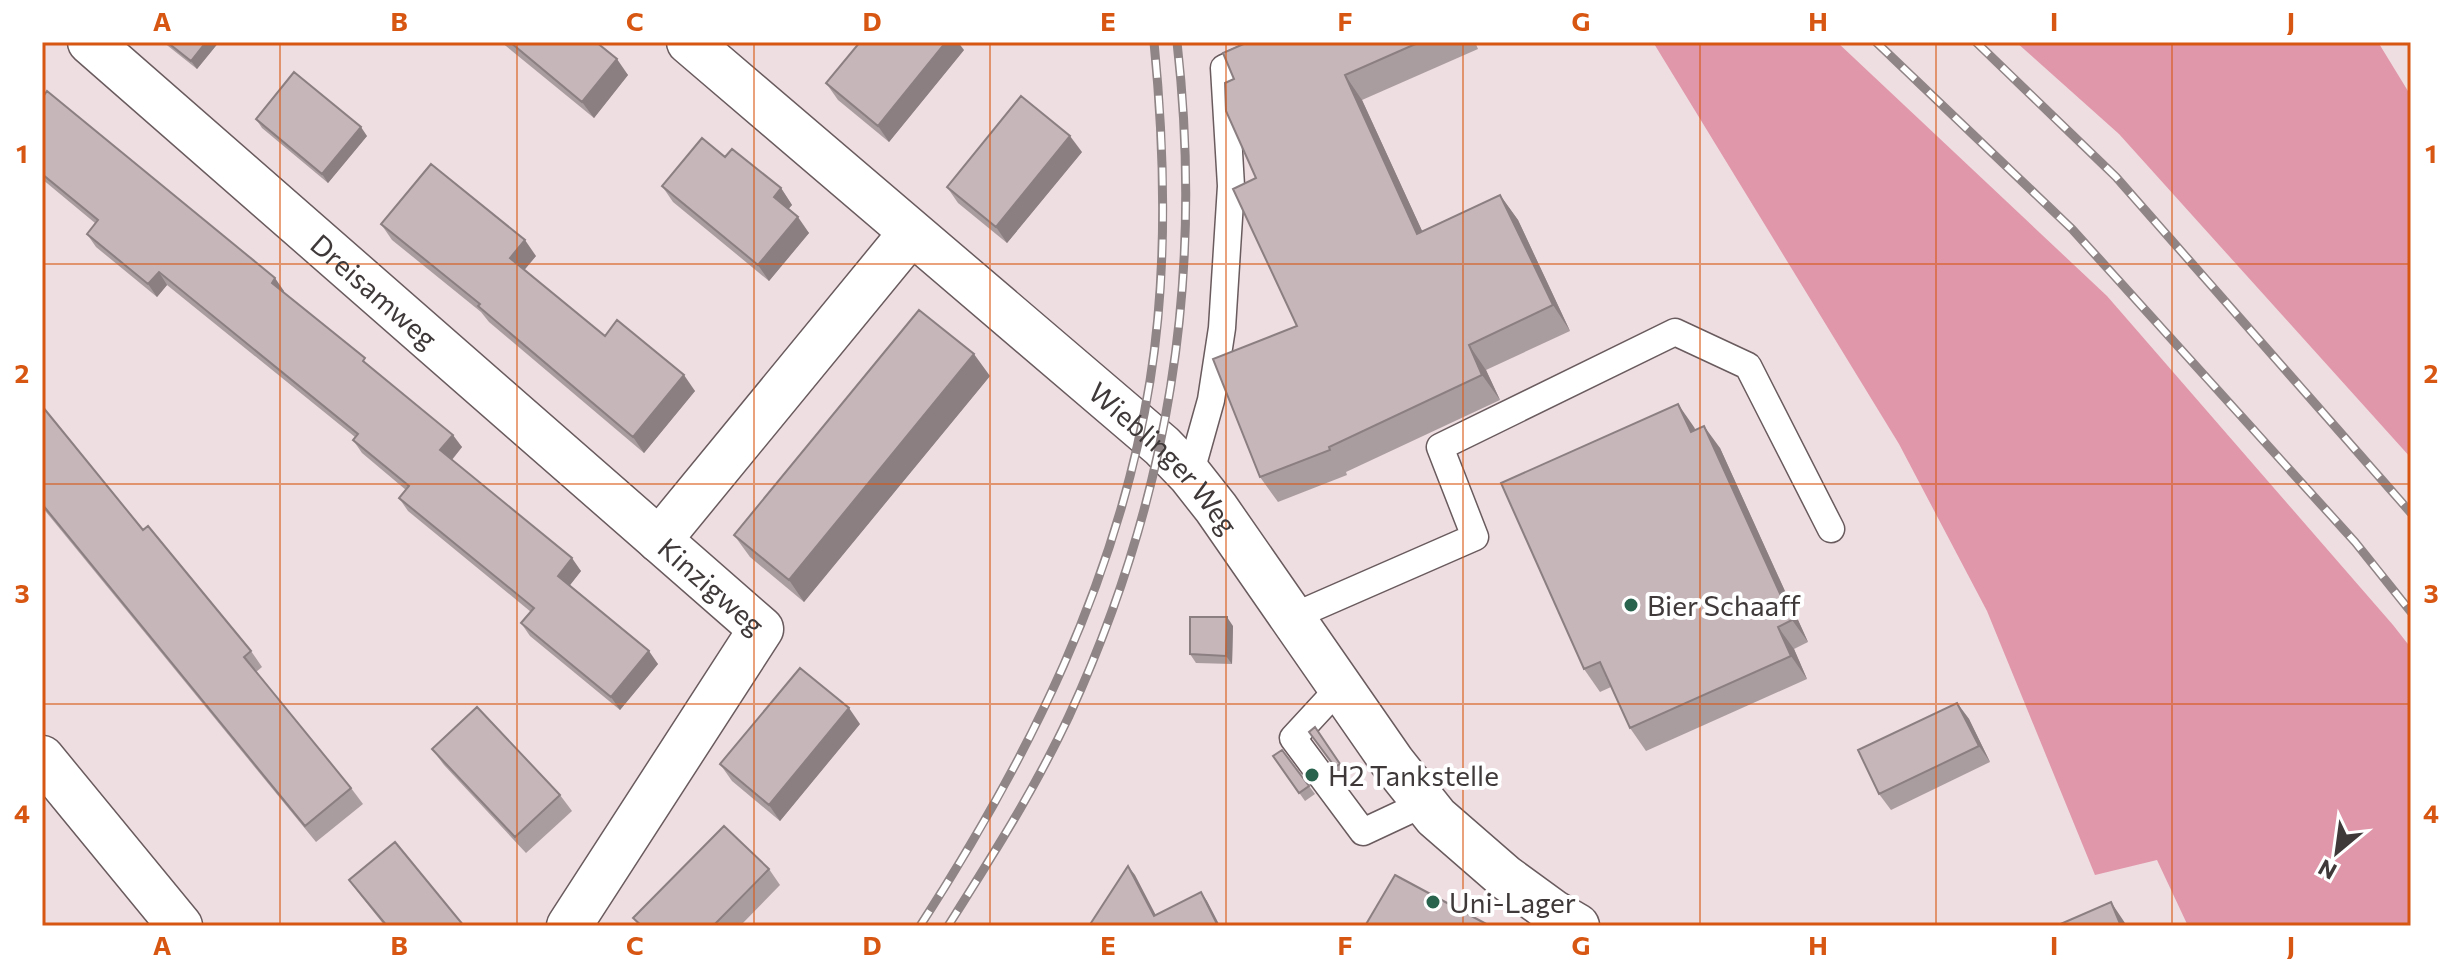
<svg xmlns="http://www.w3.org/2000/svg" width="2453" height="968" viewBox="0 0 2453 968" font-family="Commissioner,sans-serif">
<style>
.green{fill:#e097aa}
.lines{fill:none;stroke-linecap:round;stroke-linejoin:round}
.service-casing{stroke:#695b5e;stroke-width:29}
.minor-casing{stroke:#695b5e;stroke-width:47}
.service{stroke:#fff;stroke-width:26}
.minor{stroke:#fff;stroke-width:44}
.rail-casing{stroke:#8f8486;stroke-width:9}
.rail{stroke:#fff;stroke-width:6;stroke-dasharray:18;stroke-linecap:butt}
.wall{fill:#aa9da0}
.shaded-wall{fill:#8b7f82}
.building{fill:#c6b6ba;stroke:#8b7f82;stroke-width:2}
.grid{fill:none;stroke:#d75611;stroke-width:2;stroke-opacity:0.55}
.poi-dot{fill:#29634d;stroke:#fff;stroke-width:3}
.labels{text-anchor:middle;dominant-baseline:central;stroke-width:8;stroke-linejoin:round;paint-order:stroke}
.street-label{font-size:28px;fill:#3f393a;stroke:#fff}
.poi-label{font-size:28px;fill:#3f393a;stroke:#fff;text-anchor:start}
.neatline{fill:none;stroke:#d75611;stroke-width:3}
.grid-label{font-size:26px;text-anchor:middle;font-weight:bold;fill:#d75611}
</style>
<rect width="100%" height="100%" fill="#eedde1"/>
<path class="green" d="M1653,42H1837L2107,296L2393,625L2411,648V926H2188L2157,860L2095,875L1987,611L1899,444Z
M2016,42H2378L2411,96V458L2119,134Z"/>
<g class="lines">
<defs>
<path id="service" d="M1190,475L1211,400L1222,328L1231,186L1224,68L1282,42
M1292,617L1475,537L1440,447L1675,332L1748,366L1831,529
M1341,686L1293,738L1363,832L1425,803"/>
<g id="minor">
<path id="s1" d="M90,42L761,629L569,926"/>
<path id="s2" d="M689,42L1162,446L1190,475L1216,508L1393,763L1436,817L1505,877L1553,912L1577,926"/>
<path d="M659,540L911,233"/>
<path d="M42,758L180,926"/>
</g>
</defs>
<use href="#service" class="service-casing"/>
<use href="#minor" class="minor-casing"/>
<use href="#service" class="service"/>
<use href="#minor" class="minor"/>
<defs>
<path id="rail" d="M1876,42L2072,229L2355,542L2411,612
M1976,42L2116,177L2411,513
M920,926C1028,759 1118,580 1150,381C1168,269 1165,154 1154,42
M948,926C991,858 1035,789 1069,716C1169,498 1204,280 1177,42"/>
</defs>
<use href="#rail" class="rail-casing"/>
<use href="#rail" class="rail"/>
</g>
<path class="wall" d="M163,42H219L197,69Z
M501,42H596L628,75L594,118Z
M1248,42H1475L1478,49L1362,100L1422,231L1500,195L1518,220L1570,331L1486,370L1500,400L1346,472L1347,475L1278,502L1260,477L1297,326L1256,178L1234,79Z
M964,50L889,142L838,100L826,83Z
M42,98L284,291L283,292L371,367L462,447L452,460L581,571L569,586L658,664L620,710L530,636L521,623L531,612L408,511L399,498L406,490L362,453L353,440L355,437L167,285L157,297L96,247L87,234L95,223L42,179Z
M256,119L367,136L328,183L262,128Z
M1082,152L1007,243L958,203L947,187Z
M725,157L781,188L792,205L788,209L809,233L769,281L673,202L662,186Z
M381,224L536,256L524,270L605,336L695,391L644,453L489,322L481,312L392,240Z
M990,376L804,602L750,557L734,535Z
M42,406L143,530L251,651L262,667L256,672L351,788L363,804L316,842L42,507Z
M1694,427L1695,430L1720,448L1808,642L1794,649L1807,679L1646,751L1630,728L1611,687L1600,692L1584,669Z
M1233,626L1232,664L1196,663L1190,654Z
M1957,703L1969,719L1990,762L1891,810L1879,794Z
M860,724L780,821L732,781L720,764Z
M1315,727L1346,772L1341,776L1309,732Z
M432,749L560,795L572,811L526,853L444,765Z
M1282,750L1315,794L1305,801L1273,756Z
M769,869L780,885L740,926H639L633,918Z
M349,880L464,926H385L361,896Z"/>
<path class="shaded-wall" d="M206,42H219L197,69L191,61Z
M946,42H958L964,50L889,142L878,126Z
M617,59L628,75L594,118L582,102Z
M1345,75L1362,100L1435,259L1417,234Z
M361,127L367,136L328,183L322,174Z
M1070,136L1082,152L1007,243L996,227Z
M781,188L792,205L785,213L774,197Z
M1500,195L1518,220L1570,331L1553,305Z
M798,217L809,233L769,281L758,265Z
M525,240L536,256L521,274L510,258Z
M159,272L167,285L157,297L148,284Z
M275,278L284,291L281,296L272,283Z
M1469,345L1486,370L1500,400L1482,375Z
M974,354L990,376L804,602L789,580Z
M684,375L695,391L644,453L633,437Z
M1678,404L1694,427L1706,455L1691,432Z
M1704,426L1720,448L1808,642L1792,620Z
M453,435L462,447L449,463L440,450Z
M572,558L581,571L567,589L558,576Z
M1227,617L1233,626L1232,664L1226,656Z
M1778,627L1794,649L1807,679L1791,656Z
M649,651L658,664L620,710L611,697Z
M1957,703L1969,719L1990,762L1979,746Z
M849,708L860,724L780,821L769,805Z
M1128,866L1135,875L1161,925L1154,916Z
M1201,892L1207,901L1220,926H1218Z
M2111,902L2127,926H2121Z"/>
<path class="building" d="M167,42H206L191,61Z
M510,42H596L617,59L582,102Z
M860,42H946L878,126L826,83Z
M1248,42H1420L1345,75L1417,234L1500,195L1553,305L1469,345L1482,375L1329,447L1330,450L1260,477L1213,359L1297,326L1233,189L1256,178L1226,111L1225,83L1234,79L1223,53Z
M294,72L361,127L322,174L256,119Z
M47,91L275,278L272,283L365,358L363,361L453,435L440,450L572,558L558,576L649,651L611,697L521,623L534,608L399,498L409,486L353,440L358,434L159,272L148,284L87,234L98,220L42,174V98Z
M1021,96L1070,136L996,227L947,187Z
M702,138L725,157L732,149L781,188L774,197L798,217L758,265L662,186Z
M431,164L525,240L510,258L605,336L617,320L684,375L633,437L478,306L480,304L381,224Z
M919,310L974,354L789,580L734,535Z
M1678,404L1691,432L1704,426L1792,620L1778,627L1791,656L1630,728L1600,662L1584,669L1501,483Z
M42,406L143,530L148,526L251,651L244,657L351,788L305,826L42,504Z
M1190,617H1227L1226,656L1190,654Z
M800,668L849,708L769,805L720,764Z
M1957,703L1979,746L1879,794L1858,750Z
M477,707L560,795L515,837L432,749Z
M1315,727L1340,764L1335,767L1309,732Z
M1282,750L1309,786L1299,793L1273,756Z
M724,826L769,869L713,926H642L633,918Z
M395,842L464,926H387L349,880Z
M1128,866L1154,916L1201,892L1218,926H1089Z
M1395,875L1490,926H1365Z
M2111,902L2121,926H2056Z"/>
<path class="grid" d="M280,42V926M517,42V926M754,42V926M990,42V926M1226,42V926M1463,42V926M1700,42V926M1936,42V926M2172,42V926M42,264H2411M42,484H2411M42,704H2411"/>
<g class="poi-dot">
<circle cx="1631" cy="605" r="8"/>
<circle cx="1312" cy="775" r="8"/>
<circle cx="1433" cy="902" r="8"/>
</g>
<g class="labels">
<g class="street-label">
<text stroke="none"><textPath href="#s1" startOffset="378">Dreisamweg</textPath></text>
<text stroke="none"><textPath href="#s2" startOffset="632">Wieblinger Weg</textPath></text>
<text stroke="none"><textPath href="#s1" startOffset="826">Kinzigweg</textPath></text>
</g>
<g class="poi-label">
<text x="1647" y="605">Bier Schaaff</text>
<text x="1328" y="775">H2 Tankstelle</text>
<text x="1449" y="902">Uni-Lager</text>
</g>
</g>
<rect width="2453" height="968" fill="none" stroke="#ffffff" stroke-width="88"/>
<g transform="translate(2337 852) rotate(209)" stroke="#ffffff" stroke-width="6" paint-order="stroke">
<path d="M0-6L14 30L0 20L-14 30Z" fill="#3f393a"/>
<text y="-12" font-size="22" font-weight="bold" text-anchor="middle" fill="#3f393a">N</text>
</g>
<rect x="44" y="44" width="2365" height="880" class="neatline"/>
<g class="grid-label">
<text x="162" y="31">A</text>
<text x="399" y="31">B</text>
<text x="635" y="31">C</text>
<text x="872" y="31">D</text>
<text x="1108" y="31">E</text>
<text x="1345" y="31">F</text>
<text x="1581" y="31">G</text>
<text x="1818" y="31">H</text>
<text x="2054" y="31">I</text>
<text x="2291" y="31">J</text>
<text x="22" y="163">1</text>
<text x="2431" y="163">1</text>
<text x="22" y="383">2</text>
<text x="2431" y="383">2</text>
<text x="22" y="603">3</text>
<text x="2431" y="603">3</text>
<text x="22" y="823">4</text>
<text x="2431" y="823">4</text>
<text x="162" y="955">A</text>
<text x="399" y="955">B</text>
<text x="635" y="955">C</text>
<text x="872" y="955">D</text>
<text x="1108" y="955">E</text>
<text x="1345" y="955">F</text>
<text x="1581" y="955">G</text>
<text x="1818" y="955">H</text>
<text x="2054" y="955">I</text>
<text x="2291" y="955">J</text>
</g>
</svg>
